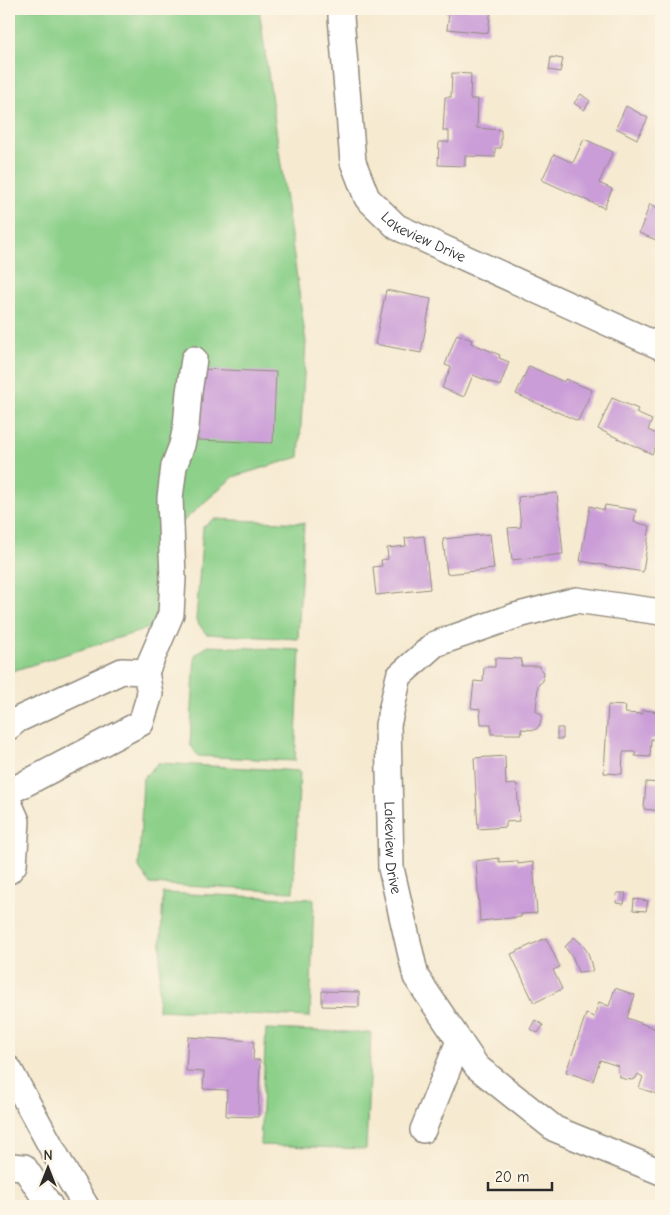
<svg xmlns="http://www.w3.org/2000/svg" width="670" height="1215" viewBox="0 0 670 1215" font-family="'Comic Neue',sans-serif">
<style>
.green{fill:#8cd08a;stroke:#5c7e5a}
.building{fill:#ca9dd8}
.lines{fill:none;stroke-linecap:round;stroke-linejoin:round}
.minor-casing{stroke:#908a7e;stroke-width:28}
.minor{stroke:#fff;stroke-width:25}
.labels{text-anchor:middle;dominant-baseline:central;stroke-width:4.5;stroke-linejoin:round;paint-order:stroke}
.street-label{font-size:15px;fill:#2b2b2b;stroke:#fcf5e5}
</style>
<rect width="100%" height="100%" fill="#fcf5e5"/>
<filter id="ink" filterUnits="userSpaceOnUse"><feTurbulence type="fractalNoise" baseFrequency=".02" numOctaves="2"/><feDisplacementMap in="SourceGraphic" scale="10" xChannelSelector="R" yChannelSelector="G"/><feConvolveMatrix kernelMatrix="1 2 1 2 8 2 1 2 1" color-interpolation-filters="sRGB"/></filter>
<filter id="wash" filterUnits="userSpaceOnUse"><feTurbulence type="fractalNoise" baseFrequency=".0096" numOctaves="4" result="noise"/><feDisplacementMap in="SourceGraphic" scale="20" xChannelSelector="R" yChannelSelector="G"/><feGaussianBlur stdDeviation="1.12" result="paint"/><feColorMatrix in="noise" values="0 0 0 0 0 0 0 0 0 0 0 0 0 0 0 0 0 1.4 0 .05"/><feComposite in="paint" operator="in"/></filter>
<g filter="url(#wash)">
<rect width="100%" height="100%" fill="#f6ead1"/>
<path class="green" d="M9,9H259L306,342L299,457L233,477L180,524L176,620L9,672Z
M214,519L304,523L298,639L206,634L196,620L203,527Z
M208,646L300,650L295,761L198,756L190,744L195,655Z
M158,763L300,771L293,892L150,884L139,867L143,778Z
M163,893L314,899L310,1017L158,1010Z
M266,1029L371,1033L366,1149L260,1145Z"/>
<g id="blocks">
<path class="building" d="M446,9H491L488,33L447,29L449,14H446Z
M551,57L563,59L560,72L549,70Z
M452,73L471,74L470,99H478L477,128L501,130V148H495V157L465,156V166L438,165L439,142H449V131H443L445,97H451Z
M581,94L590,101L584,110L574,103Z
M626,106L648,118L637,139L616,128Z
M584,139L613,152L599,183L612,189L604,208L542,180L554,154L573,163Z
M650,204L661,209V242L639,233Z
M386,290L431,299L421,353L375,344Z
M457,334L472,340L471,343L500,355L499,358L509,362L500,386L473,375L464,397L442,388L451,367L445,365Z
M529,366L564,382L565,379L592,390L578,421L516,394Z
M201,369L276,372L273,443L197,440Z
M612,398L638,409L636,413L652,420L648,430L661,436L652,454L598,429Z
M557,493L563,554L512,560L508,528L521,527L518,497Z
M605,505L636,510L634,522L650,526L643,572L580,561L590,506L604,510Z
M490,534L494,569L447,574L443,539Z
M424,536L430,589L376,595L373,567L382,566L381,560L388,559L387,548L406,546L405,538Z
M495,658L522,659L521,666H540V668L544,672L543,681L538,685L536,711L542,715L540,725L535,730L521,729L522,734H491V724H481L480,709L471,708L474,681L483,682L484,667H495Z
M608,705L626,706L625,713L642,714V710L660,712L658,739H651L650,757L635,756L636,752H623L622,774L604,773Z
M557,728H563V739H557Z
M505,756L506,785L517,784L519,821L506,822V827L478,829L474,758Z
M646,782L661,783V811L644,809Z
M499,858V862L518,861V864L533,862L537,913L521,914V917L480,921L476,861Z
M617,893H626L624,904L616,903Z
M634,899L648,901L646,911L633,910Z
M574,937L583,945L588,953L593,971L578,972L573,958L565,947Z
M546,938L560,967L553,970L562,989L534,1003L511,954Z
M615,988L635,995L627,1018L659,1030L661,1023V1085H660L657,1094L639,1088L643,1077L638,1074L636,1078L632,1080L624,1079L620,1077L618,1072V1066L600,1060L593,1081L566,1072L586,1014L594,1017L599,1002L609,1006Z
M322,991L359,992V1007L322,1006Z
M535,1020L543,1025L538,1033L530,1029Z
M188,1037L254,1041L253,1060H260L258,1117L226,1116L227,1090L203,1089L204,1072L186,1071Z"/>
</g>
</g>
<g filter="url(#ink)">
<use href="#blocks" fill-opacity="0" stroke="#908a7e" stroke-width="1"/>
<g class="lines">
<defs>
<g id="minor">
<path id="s1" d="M342,9L341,17L353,162L367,198L397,227L661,347"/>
<path id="s2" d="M661,612L576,600L515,616L435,644L399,676L388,725L391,868L416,977L477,1067L555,1129L661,1172"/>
<path d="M146,672L171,614L173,578L170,498L174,466L182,445L186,427L189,392L194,359"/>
<path d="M9,727L17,720L122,671L146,672L150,694L141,723L9,792"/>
<path d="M9,803L17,821L14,865L9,871"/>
<path d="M9,1069L65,1172L86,1206"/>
<path d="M423,1130L459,1041"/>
<path d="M9,1166L24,1167L50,1206"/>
</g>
</defs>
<use href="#minor" class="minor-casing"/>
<use href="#minor" class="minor"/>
</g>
</g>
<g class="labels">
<g class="street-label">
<text stroke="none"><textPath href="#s1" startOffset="262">Lakeview Drive</textPath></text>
<text stroke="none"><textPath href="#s2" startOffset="455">Lakeview Drive</textPath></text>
</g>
</g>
<rect width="670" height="1215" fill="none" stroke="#fcf5e5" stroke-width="30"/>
<g transform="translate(48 1168)" stroke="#fcf5e5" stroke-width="4" paint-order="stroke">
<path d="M0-4L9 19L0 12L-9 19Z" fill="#2b2b2b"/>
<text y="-8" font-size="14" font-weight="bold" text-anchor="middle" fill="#2b2b2b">N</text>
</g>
<path d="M488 1182v8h64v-8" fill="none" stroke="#2b2b2b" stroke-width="2.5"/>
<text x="495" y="1182" font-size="15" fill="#2b2b2b" stroke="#fcf5e5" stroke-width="4" paint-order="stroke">20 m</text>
</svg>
